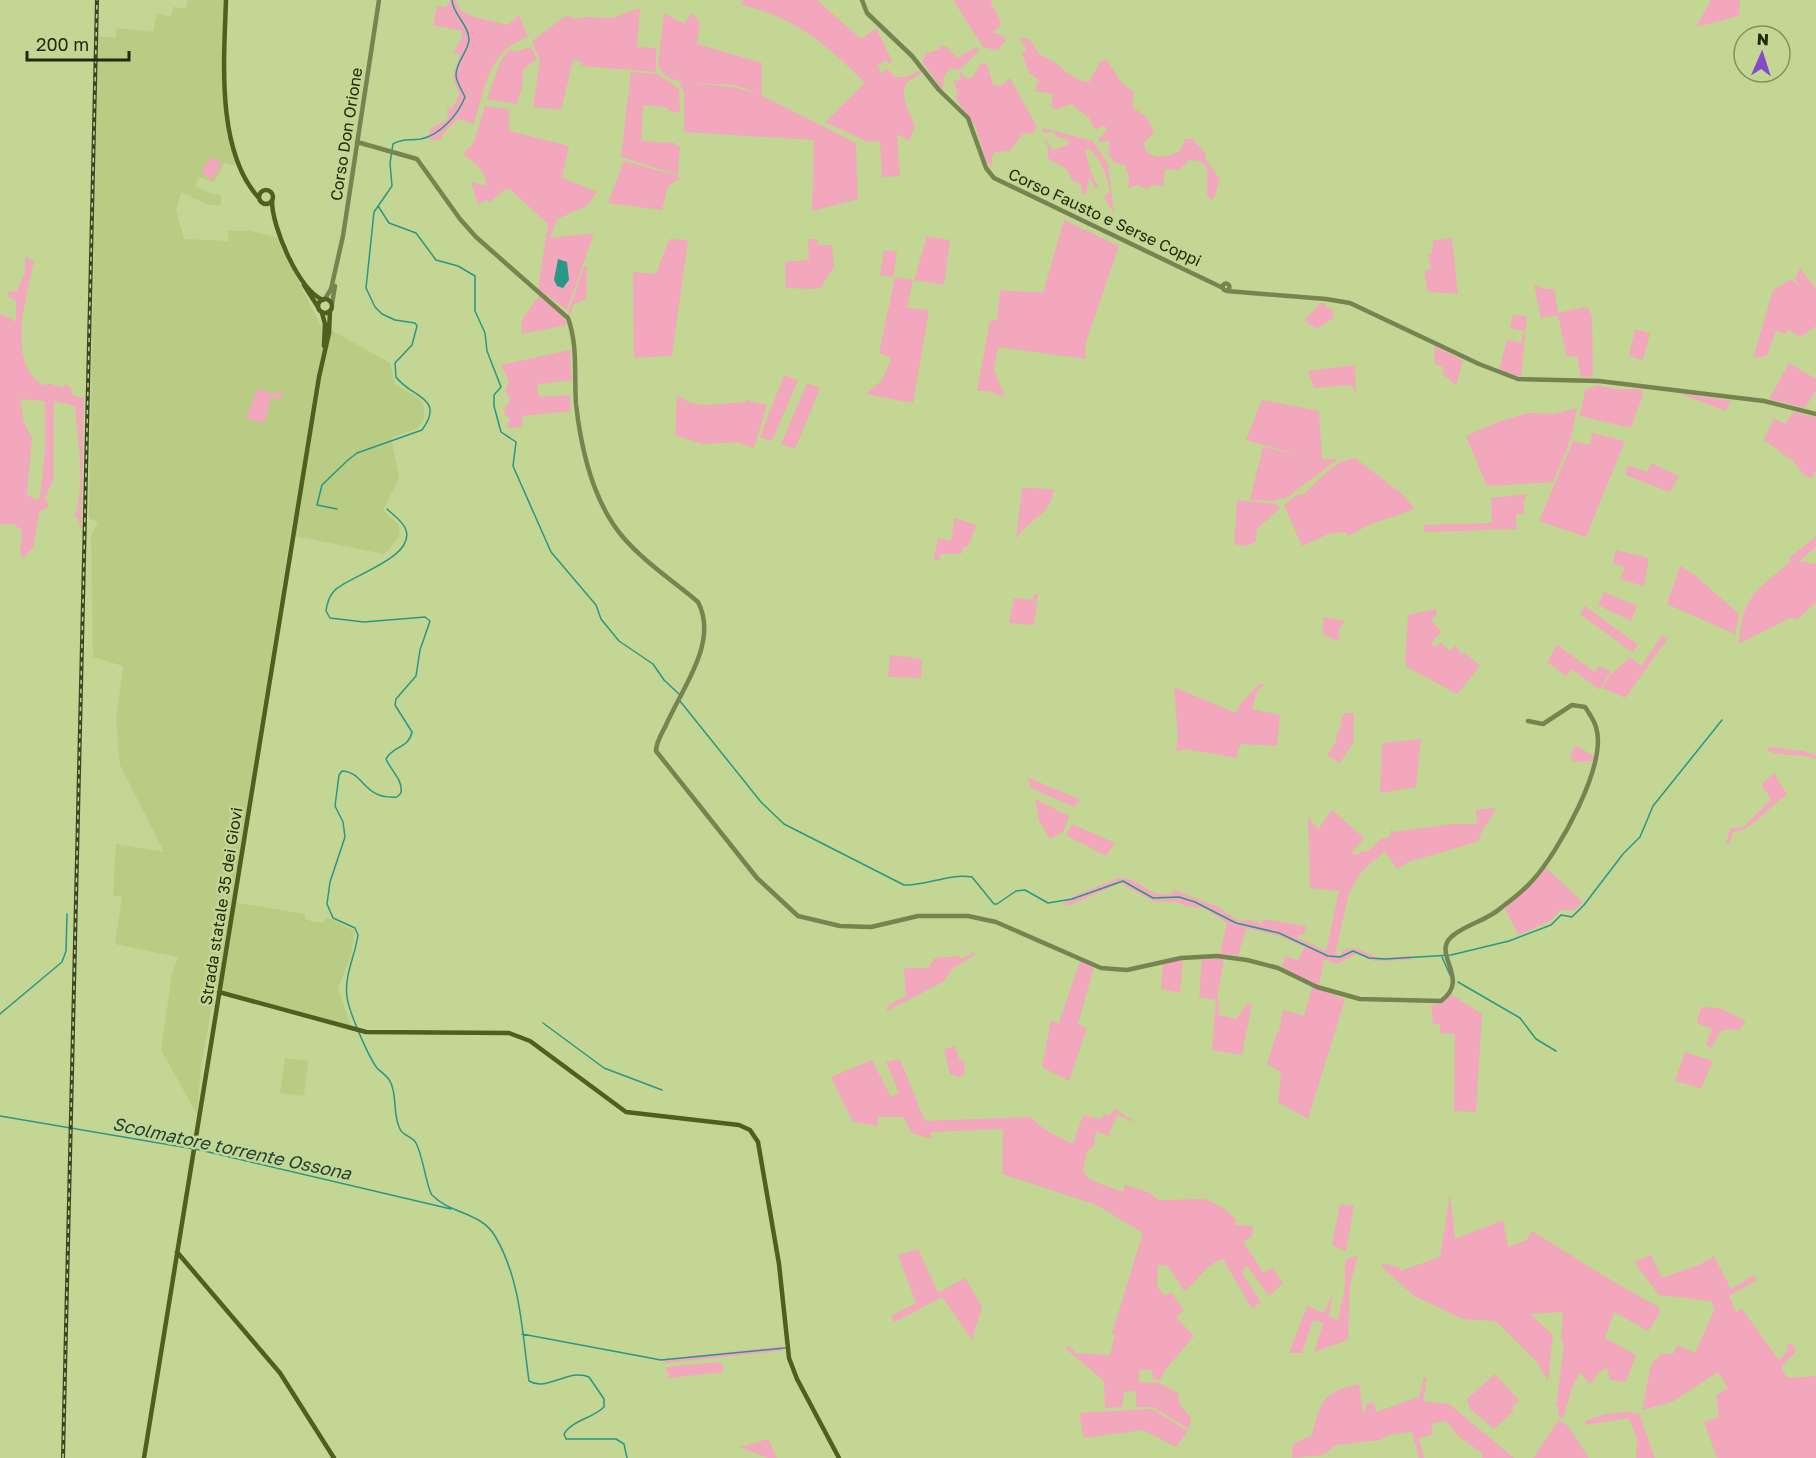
<svg xmlns="http://www.w3.org/2000/svg" width="1816" height="1458" viewBox="0 0 1816 1458" font-family="'Golos Text',sans-serif">
<style>
.built{fill:#b8cc83}
.green{fill:#f2a7bc;fill-rule:evenodd}
.water{fill:#299788}
.lines{fill:none;stroke-linecap:round;stroke-linejoin:round}
.stream{stroke:#299788;stroke-width:1.5}
.tertiary{stroke:#768451;stroke-width:4.5}
.secondary{stroke:#505f1f;stroke-width:4.5}
.rail-casing{stroke:#3c4523;stroke-width:4}
.rail{stroke:#c3d693;stroke-width:1.5;stroke-dasharray:4.5;stroke-linecap:butt}
.labels{text-anchor:middle;dominant-baseline:central;stroke-width:5;stroke-linejoin:round;paint-order:stroke}
.street-label{font-size:16px;fill:#22290e;stroke:#c3d693}
.water-label{font-size:18px;font-style:italic;fill:#1f3f39;stroke:#c3d693}
</style>
<rect width="100%" height="100%" fill="#c3d693"/>
<path class="built" d="M188,0H226L224,81L228,122L242,167L224,163L214,182L199,177L195,186L212,194L221,195V205H208L181,192L176,210L184,239L228,241V231H250L276,237L320,324L390,363L395,384L420,399L424,407V419L418,428L391,438L399,478L383,510L398,524L400,535L390,548L384,554L290,535L232,902L305,914V919L314,922L323,923L326,917L355,931L351,956L338,988L351,1026L215,988L201,1066L197,1114L161,1050L172,974L178,957L115,944L122,897L113,895L116,844L164,852L120,765L116,720L123,666L93,657L91,536L98,522L89,518L98,36L115,38L117,28L153,32L157,14L171,17L173,7L186,9Z
M285,1058L308,1061L304,1096L280,1093Z"/>
<path class="green" d="M450,0H456L460,10L474,17L508,25L519,15L528,37C488,51 485,87 474,124L458,119L442,135V140L429,139L430,129L448,119L447,109L453,107L459,95L453,76L460,55L453,53L462,38V31L433,25L437,6L446,7Z
M743,0H817L861,39L876,28L892,61L890,63L885,61L878,65L881,74L887,69L896,77H906L921,70L922,72C918,76 909,79 906,84C899,95 911,115 915,127L909,141L897,134L900,176L882,177L880,141L868,142L825,122L865,83C826,44 797,18 742,5Z
M953,0H991C991,10 1001,14 1001,26L992,32L1003,36L1006,41L1000,46L999,51L983,47Z
M1711,0H1740L1739,16L1696,27Z
M640,8L637,47L656,48V72L582,66L580,61L573,60L561,110L533,107L540,61L532,41L567,15L575,19L586,17L613,18Z
M664,13L684,24L691,13L700,22L697,44L762,63L761,95L856,143L858,199L812,211L814,140L684,132V92L679,82L733,87L758,94C750,90 741,86 731,85C711,82 664,89 658,64Z
M1023,38L1030,40L1040,55C1058,59 1071,83 1089,82L1101,61L1107,60L1120,81L1134,92L1132,106L1147,118L1154,132L1144,143L1145,150C1155,161 1170,157 1181,150L1185,139H1192L1205,152V158L1220,179L1214,198L1211,200L1207,196V167L1200,161L1189,160L1179,170L1165,169L1163,186L1152,185L1147,189L1137,185L1128,188L1129,176L1125,165L1114,163L1108,153L1110,141L1100,142L1098,139L1107,131L1105,126L1094,129L1089,118L1071,104L1055,110L1051,106L1053,94L1035,91L1039,80L1029,73L1022,54L1026,49L1020,40Z
M941,46L947,47L957,58L976,47L979,51L959,70L950,68L943,78V91L922,61L926,53L938,50Z
M531,47L537,59L523,69L522,88L517,104L487,99L501,60L511,49L514,52Z
M981,63L987,65L993,85L1001,86L1010,78L1037,127L1034,132L1023,134L1010,151L995,152L992,156V166L986,161L975,125L956,99L957,90L953,80L961,81L959,73L961,72L967,79L973,77Z
M631,72L658,74L679,89L680,113L669,111L668,108L643,105L641,141L675,143V146H680L678,175L621,157Z
M485,106L509,109V131L569,146L562,178L597,192L587,206L557,219L550,238L594,233L567,310L538,289L548,224L511,190L505,189L489,203L487,199L478,205L471,182L487,186C485,170 476,163 463,155L474,142Z
M1043,128L1093,141L1108,164L1114,213L1104,197L1110,191C1107,177 1101,157 1089,149L1085,150L1091,173L1099,189L1095,187L1089,177L1086,195L1082,193L1081,184C1066,179 1074,178 1066,169L1048,158V148L1044,137L1052,150L1068,145L1069,140L1057,137L1054,132L1042,133Z
M211,157L222,163L213,180L203,175V168Z
M624,161L678,176L680,179C663,185 667,196 662,210L608,203Z
M1064,220L1119,246L1085,345L1086,359L998,347L994,370L1005,397L988,391H977L990,321L997,320L1000,290L1043,293Z
M927,236L950,240L944,285L914,280Z
M1452,238L1458,294L1428,292L1424,271L1431,269L1428,254L1432,253L1433,240Z
M669,239L688,240L672,356L634,358L633,272L656,274Z
M808,239H817L818,245H832L834,267L821,287L812,289L786,288L785,262L809,260Z
M884,250L897,252L893,277L880,275Z
M25,256L34,261C27,295 4,367 46,386L48,383L63,388L65,384L71,388L73,396L84,398L81,531L78,518L75,516C85,484 78,440 75,406L54,401L53,480L45,498L49,506L39,512L33,548L23,558L20,554L22,530L13,524H0V313L16,322V301L9,297L8,292L17,291L25,273ZM20,399L45,401V449L40,497L37,500L27,495L32,438L24,423Z
M584,266L587,267L586,299L574,304L570,315L568,313Z
M1800,268L1816,289V326L1800,337L1787,329L1785,334L1776,331L1767,356L1753,358L1773,290L1792,279L1801,289L1795,279Z
M895,277L913,280L907,308L929,310L913,403L866,394L882,380L891,360L890,357L879,353Z
M1534,285L1544,289H1554L1558,313L1584,307L1589,309L1592,316L1593,373L1591,377H1581L1577,356L1567,357L1558,315L1541,318Z
M539,296L563,315L567,325L521,334L522,320Z
M1321,303H1326V308L1333,309V318L1317,329L1304,320Z
M1513,315L1527,316L1521,377L1499,370L1507,340L1521,343L1524,331L1510,328Z
M1635,329L1650,333L1643,360L1629,356Z
M1434,346L1463,360L1456,386L1443,374V367L1435,364Z
M570,350L572,380L537,384L539,397L570,395L571,411L522,416L523,427L507,428L510,418L504,415L505,407L511,399L505,391L509,381L501,365Z
M679,354L677,394C695,413 723,401 745,403L746,400L767,405L754,448L736,442L703,444L675,435Z
M1789,363L1816,379V390L1805,408L1769,399Z
M1355,365L1356,395L1352,385L1314,388L1308,371Z
M784,375L798,380L772,441L760,437Z
M807,383L820,388L795,449L781,444Z
M1597,385L1615,389H1642L1643,395L1631,428L1580,416L1585,390Z
M258,388L272,394L283,391L281,399L271,397L265,421L261,423L246,418Z
M1679,393L1731,401L1725,411Z
M1262,400L1319,411L1322,459H1338L1285,499L1280,498L1276,501L1250,500L1263,447L1303,456L1246,440Z
M1577,408L1571,438L1553,482L1487,486L1466,436L1498,422L1528,413L1553,414Z
M1793,412L1816,417V470L1812,478L1804,475L1793,461L1764,440L1774,418L1785,424Z
M1592,433L1625,441L1586,537L1539,521L1573,441L1590,445Z
M1355,458L1402,494L1415,509L1371,524L1348,536L1346,532L1328,534L1302,546L1284,505L1297,495L1304,494C1319,481 1332,461 1355,458Z
M1651,463L1679,476L1670,492L1625,475L1628,465L1647,472Z
M1022,488L1054,489C1050,518 1029,517 1016,539Z
M1528,494L1524,500V514H1516L1517,529L1425,532L1424,525L1492,523L1491,498Z
M1237,500L1276,504L1281,507L1257,529L1256,542L1244,546L1234,544Z
M955,518L976,525L968,547H963L961,554H940L939,560H934L938,538L951,541Z
M1816,536V547L1799,561L1816,564V603L1797,619L1790,618L1738,644C1741,634 1740,622 1744,612C1752,590 1773,577 1791,561L1789,558Z
M1616,550L1649,558L1644,586L1620,579L1625,567L1613,564Z
M1680,566L1696,576L1739,614L1735,634L1667,604Z
M1604,592L1637,606L1631,621L1598,605Z
M1034,594H1038L1034,625L1009,623L1014,598L1033,600Z
M1585,606L1638,645L1632,652L1580,614Z
M1436,609L1437,614L1431,620L1441,631L1431,644L1435,647L1440,642L1450,651L1456,645L1461,655L1464,652L1480,666L1457,694L1407,667L1405,662L1408,615Z
M1323,617L1344,621L1339,630V641L1323,635Z
M1662,636L1668,638L1667,640L1625,698L1603,688L1610,675L1630,657L1641,666Z
M1557,645L1595,672L1599,666L1611,671L1600,690L1572,669L1566,676L1547,662Z
M890,655L922,659L921,678L888,677Z
M1260,683L1265,685L1257,691L1252,709L1280,715L1277,746L1242,744L1238,749L1237,758L1185,749L1176,752L1178,737L1174,687L1236,713L1240,704Z
M1346,713H1353L1354,717L1353,743L1340,763L1327,755L1336,742L1337,731H1340L1342,716Z
M1421,739L1416,787L1380,793L1382,743Z
M1576,745L1595,757L1594,761L1574,762L1570,755Z
M1768,747L1803,751L1816,755V759C1799,753 1784,757 1767,751Z
M1774,773L1787,795C1769,805 1755,830 1733,832L1729,845L1726,844L1730,828L1743,827L1769,802L1770,797L1761,785Z
M1027,777L1081,800L1074,807L1031,788Z
M1035,799L1069,816L1064,831L1050,839L1039,821Z
M1496,808C1492,819 1480,830 1479,840L1473,843L1408,862L1397,869L1385,851L1361,872L1349,893L1335,954L1341,955L1343,950L1355,948L1379,958L1410,956L1411,960L1374,961L1356,954L1337,964L1324,959L1319,986L1282,967L1285,956L1298,960L1305,947L1279,936L1246,928L1238,956L1220,954L1227,923L1204,908L1185,906L1177,902L1153,901L1120,883L1073,904L1066,906L1063,903L1078,894L1119,878C1143,878 1146,898 1171,894L1174,890L1216,906L1239,921L1251,920L1262,924L1263,919L1306,926L1304,935L1299,934L1298,938L1326,951L1339,891L1310,888L1308,817L1318,829L1332,810L1364,838L1351,854H1358L1363,851H1368L1381,839L1390,837L1391,829L1393,832L1453,824H1477L1476,810Z
M1072,824L1115,843L1106,856L1066,835Z
M1545,867L1583,902L1575,910H1560L1552,920L1519,935L1505,909L1535,882Z
M975,952V955L953,968L943,982L887,1011V1006L906,996L904,968H928L935,958L960,956L961,959Z
M1202,959H1224L1217,999L1219,1000V1015L1236,1019L1248,1003L1252,1005L1242,1055L1212,1050L1216,1000L1199,997Z
M1183,960L1180,993L1161,989L1163,964Z
M1080,961L1094,967L1078,1024L1087,1028L1069,1081L1042,1067L1051,1021L1059,1023Z
M1312,987L1345,999L1308,1119L1278,1102L1281,1072L1267,1064L1277,1032H1279L1283,1010L1304,1016Z
M1452,995L1482,1014L1476,1112L1454,1111L1455,1034L1440,1033V1024H1433L1431,1005L1441,1004Z
M1701,1007L1719,1008L1746,1021L1739,1031L1729,1029L1721,1031L1711,1048L1706,1045L1712,1029L1697,1023Z
M955,1046L960,1061L964,1060L965,1074L958,1077L950,1074L944,1049Z
M1685,1052L1713,1061L1701,1088L1675,1081Z
M900,1059L925,1121L1030,1117L1045,1130L1073,1144L1083,1115L1101,1119L1105,1114L1109,1116L1115,1109L1137,1123L1117,1115L1108,1136L1096,1131L1094,1146L1087,1151L1083,1171L1090,1180L1123,1192L1125,1185L1148,1192L1159,1200L1205,1199L1223,1208L1236,1219L1235,1225L1253,1226L1252,1236L1243,1242L1264,1273L1273,1268L1283,1283L1269,1296L1247,1266L1244,1268L1243,1275L1261,1302L1252,1309L1223,1259C1202,1266 1200,1281 1184,1291L1168,1266L1158,1265L1157,1287L1165,1296L1171,1292L1184,1310L1176,1317L1194,1336L1165,1370L1160,1380L1153,1379L1152,1370H1139V1382L1159,1383L1178,1393L1180,1404L1191,1418L1189,1429L1153,1407H1136V1391L1124,1392L1122,1407L1105,1408L1104,1381L1066,1349L1068,1345L1076,1353L1110,1355L1115,1335L1112,1333L1143,1233L1097,1205L1002,1174L1003,1129L930,1132L932,1139L912,1133L903,1117H878V1126L853,1122L831,1077L872,1060L891,1097L899,1093L886,1062Z
M1450,1194L1455,1239L1503,1220L1508,1247L1527,1240L1532,1231C1574,1257 1615,1284 1659,1307V1315L1648,1331L1614,1312L1605,1338L1636,1355L1626,1382L1610,1380L1607,1367L1597,1374L1592,1383H1589L1581,1373C1571,1383 1568,1405 1563,1419L1558,1415L1559,1407L1556,1406L1564,1346L1561,1338L1563,1312L1530,1314L1553,1335L1548,1381L1536,1361L1499,1324L1493,1321L1463,1319L1414,1296L1382,1267L1383,1264L1399,1267L1400,1271L1440,1257Z
M1340,1204L1354,1206L1346,1251L1332,1245Z
M918,1249L938,1293L965,1278L980,1303L982,1307L972,1340L942,1297L895,1322L891,1316L916,1303L898,1255Z
M1358,1255L1350,1285L1348,1340L1314,1352L1323,1323L1313,1320L1302,1353H1289L1307,1306L1324,1313L1333,1293L1329,1316L1338,1320L1345,1286V1260Z
M1651,1255L1662,1278L1701,1264L1714,1256L1731,1289L1754,1275L1757,1280L1729,1296L1736,1312L1742,1309L1779,1360L1788,1350L1786,1346L1791,1343L1796,1351L1781,1367L1787,1378L1816,1376V1458H1717L1704,1422L1719,1417L1716,1395L1728,1388L1718,1372L1672,1402L1642,1410L1651,1365L1661,1354H1673L1677,1345L1695,1353L1715,1309L1711,1301L1659,1295L1634,1262Z
M783,1346V1350L780,1351L665,1363V1359Z
M718,1362L723,1365V1372L669,1378L666,1367Z
M1495,1374L1519,1400L1511,1409L1514,1411L1494,1429L1470,1409L1467,1399Z
M1424,1377L1427,1378L1423,1401L1449,1404L1514,1458H1482V1453L1458,1436L1446,1421L1431,1424L1433,1434L1419,1438L1424,1458H1419L1412,1432L1390,1435L1380,1440L1336,1445L1323,1455L1292,1458L1293,1444L1312,1435C1321,1401 1322,1392 1359,1384L1363,1412L1366,1411V1404L1374,1403L1376,1412L1419,1397Z
M1152,1409L1188,1431L1176,1447L1143,1430L1084,1438L1079,1413Z
M1625,1412L1639,1413L1655,1458H1636L1637,1439L1629,1418L1586,1425L1585,1421L1606,1414Z
M1559,1420L1568,1426L1589,1458H1533Z
M768,1439L777,1458H768L740,1447Z"/>
<path class="water" d="M558,259L567,262L569,280L563,288L557,286L554,280Z"/>
<g class="lines">
<path class="stream" d="M378,206L389,223L416,233L436,260L458,266L475,276V311L485,333L487,351L501,387L494,395V406L501,432L516,442L513,466L551,552L596,605L601,619L619,641L653,664L664,680L679,694
M337,509L317,505L322,485L348,460L357,453L422,430C446,397 411,398 396,377L395,363L412,345L417,326L415,323L395,320L382,314L375,307L366,288L374,212L392,186L390,163L393,144C403,138 410,141 421,139C440,135 458,115 465,97C462,90 456,82 456,75C456,61 469,51 469,39C468,23 453,15 452,0
M387,509C393,515 403,521 406,530C415,558 349,576 335,590C329,596 327,603 326,611L330,618L364,622L425,617L430,621L420,650L416,676L396,699L395,705L412,732C409,748 393,746 386,759C391,771 403,779 401,793L397,797C363,800 365,772 342,771L339,775L335,806L343,822L345,837L330,882L327,904L333,918L355,928L358,935C355,956 344,976 347,997C349,1012 368,1056 377,1068C381,1072 387,1076 390,1081C398,1096 392,1114 400,1129C403,1136 412,1136 416,1143C423,1156 427,1189 432,1195C450,1214 481,1212 495,1236C521,1280 522,1332 529,1381C547,1392 569,1368 589,1377L604,1399V1407C592,1419 572,1420 564,1434L566,1439H616L624,1444L627,1458
M680,701L761,802L784,824L904,885C928,886 948,873 972,877L994,904H997L1016,891L1025,890L1048,903L1072,899L1123,881L1153,898L1179,897L1195,902L1236,923L1279,933L1328,956L1340,957L1353,951L1369,958L1385,959L1451,955L1509,941L1551,925L1561,915L1572,917L1584,905L1623,854L1640,837L1653,806L1722,720
M1442,957L1450,975
M1458,982L1520,1018L1536,1039L1556,1051
M0,1014L62,962L66,951L67,914
M543,1023L604,1068L662,1090
M0,1116L200,1150L451,1209
M522,1334L661,1360L785,1348"/>
<path class="tertiary" d="M862,0L867,13L912,56L939,90L968,118L986,168L994,178L1223,288
M357,142L417,159L460,219L476,237L568,318C578,345 574,376 576,404C581,449 593,501 622,536C643,561 673,581 698,602C719,642 682,688 666,725C662,733 656,742 656,751L757,878L798,916L840,926L871,927L918,916H968L996,922L1101,968L1127,970L1181,958L1217,956L1247,960L1278,968L1317,987L1360,999L1441,1001C1473,978 1427,952 1455,934C1470,923 1488,920 1502,907C1513,899 1524,890 1533,880C1558,852 1608,765 1596,727C1594,720 1589,713 1585,707L1572,705L1543,724L1528,721
M1222.5 287a3.5 3.5 0 1 1 7 0a3.5 3.5 0 1 1-7 0Z
M1227,291L1326,299L1350,303L1479,364L1518,379L1599,381L1764,401L1816,414
M325,299L331,289L343,236L379,0
M332,304L335,286"/>
<path class="secondary" d="M226,0C224,59 216,150 258,197
M259 197a7 7 0 1 1 14 0a7 7 0 1 1-14 0Z
M272,201C272,227 298,289 323,300
M304,285L318,307
M318 306a7 7 0 1 1 14 0a7 7 0 1 1-14 0Z
M322,313L325,324L324,346
M219,992L366,1032L509,1033L530,1041L626,1112L739,1125L750,1130L758,1142L779,1264L789,1358L797,1379L839,1458
M177,1252L280,1373L334,1458
M144,1458L319,377L329,333L330,311"/>
<defs>
<path id="rail" d="M63,1458L97,0"/>
</defs>
<use href="#rail" class="rail-casing"/>
<use href="#rail" class="rail"/>
</g>
<g class="labels">
<g class="street-label">
<text transform="translate(346 134) rotate(-81)">Corso Don Orione</text>
<text transform="translate(1105 217) rotate(25)">Corso Fausto e Serse Coppi</text>
<text transform="translate(221 906) rotate(-81)">Strada statale 35 dei Giovi</text>
</g>
<g class="water-label">
<text transform="translate(232 1148) rotate(12)">Scolmatore torrente Ossona</text>
</g>
</g>
<g transform="translate(1762 54) rotate(3)"><circle r="28" fill="#c3d693" stroke="#83915e" stroke-width="1.5"/>
<path d="M0-4.5L10 22L0 15L-10 22Z" fill="#824dc4"/>
<text y="-9" font-size="16" font-weight="bold" text-anchor="middle" fill="#22290e">N</text>
</g>
<path d="M27 51v9h102v-9" fill="none" stroke="#22290e" stroke-width="3"/>
<text x="36" y="51" font-size="18" fill="#22290e" stroke="#c3d693" stroke-width="4.5" paint-order="stroke">200 m</text>
</svg>
